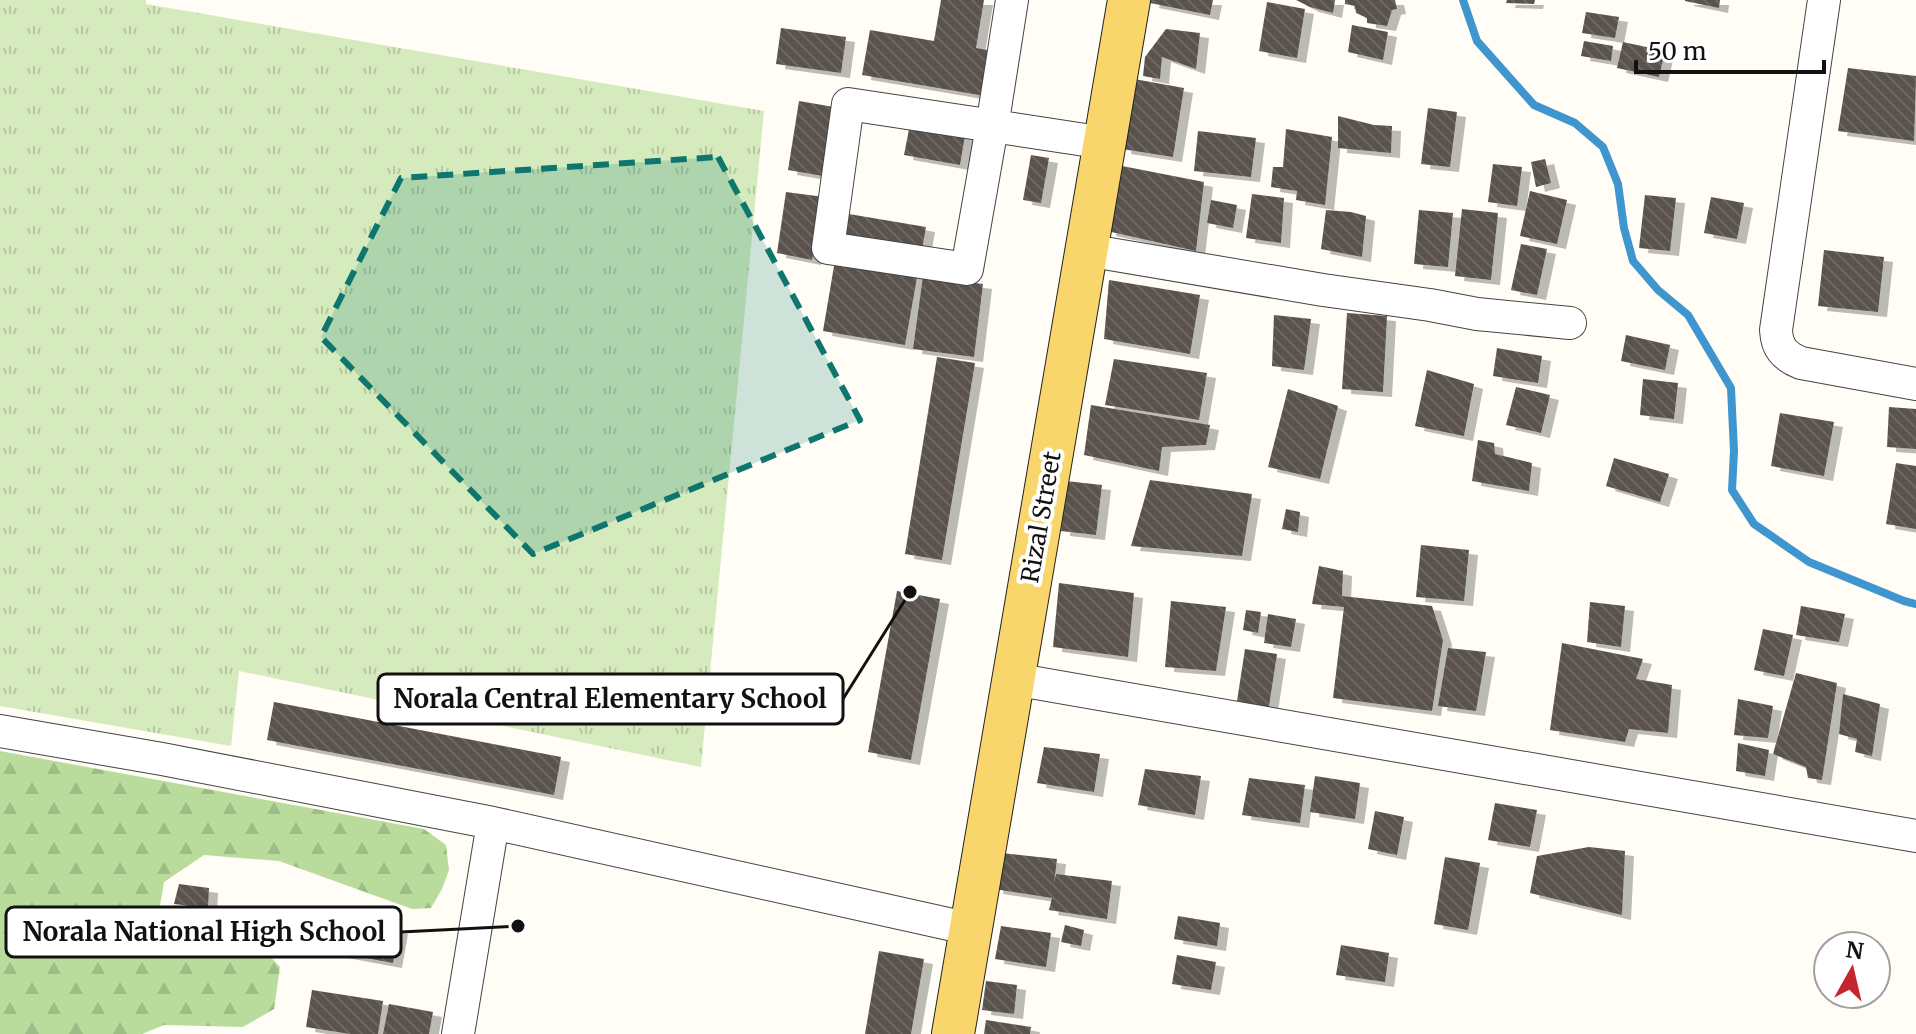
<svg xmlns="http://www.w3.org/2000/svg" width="1916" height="1034" viewBox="0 0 1916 1034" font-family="Merriweather,serif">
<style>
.grass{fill:url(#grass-tufts)}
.forest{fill:url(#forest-firs)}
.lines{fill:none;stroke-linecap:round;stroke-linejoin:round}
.stream{stroke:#3f96cf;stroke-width:8}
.building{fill:url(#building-back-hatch);filter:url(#shadow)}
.minor-casing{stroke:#444;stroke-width:34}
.major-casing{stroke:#222;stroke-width:44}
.minor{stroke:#fff;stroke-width:32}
.major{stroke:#f9d66b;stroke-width:42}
.marked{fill:#0f766e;fill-opacity:0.2;stroke:#0f766e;stroke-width:6;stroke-dasharray:16 10;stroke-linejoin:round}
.labels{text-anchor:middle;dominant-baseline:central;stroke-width:8;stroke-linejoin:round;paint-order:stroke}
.street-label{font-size:24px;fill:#111;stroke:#fff}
.leader{fill:none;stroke:#111;stroke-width:3}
.callout-dot{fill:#111;stroke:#fff;stroke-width:3}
.callout{fill:#fff;stroke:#111;stroke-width:3}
.callout-label{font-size:26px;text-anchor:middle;font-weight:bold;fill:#111}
</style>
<defs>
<pattern id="grass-tufts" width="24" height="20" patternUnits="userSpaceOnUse" patternTransform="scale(2)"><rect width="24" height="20" fill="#d5ebbd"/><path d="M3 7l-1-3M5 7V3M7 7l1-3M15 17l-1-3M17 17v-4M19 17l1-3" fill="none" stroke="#b6c8a1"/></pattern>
<pattern id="forest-firs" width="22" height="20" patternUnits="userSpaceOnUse" patternTransform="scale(2)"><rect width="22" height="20" fill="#b9dc9c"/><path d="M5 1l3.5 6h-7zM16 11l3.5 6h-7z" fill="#9ebc85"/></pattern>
<pattern id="building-back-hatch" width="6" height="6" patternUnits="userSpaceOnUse" patternTransform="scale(2)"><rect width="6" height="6" fill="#5a524d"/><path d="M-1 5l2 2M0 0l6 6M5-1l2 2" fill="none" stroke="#6d6662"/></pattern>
<filter id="shadow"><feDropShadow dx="9" dy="5" stdDeviation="0" flood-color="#0004"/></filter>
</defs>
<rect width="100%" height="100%" fill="#fffdf5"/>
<path class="grass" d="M0,0H146V4L764,111L701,767L239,671L231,746L0,706Z"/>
<path class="forest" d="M0,751L424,829L446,845L449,870L442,889L431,908L412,909L279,861L204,855L164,882L158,917L175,944L201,949L260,946L280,967L274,1009L243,1027L164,1025L142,1034H0Z"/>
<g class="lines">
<path class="stream" d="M1463,0L1477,41L1534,105L1575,123L1603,147L1618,184L1624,228L1633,261L1658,290L1688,315L1731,388L1734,451L1732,490L1754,524L1809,562L1904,601L1916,604"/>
</g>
<path class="building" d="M941,0H984L976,48L993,51L985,96L862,75L870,30L934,41Z
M1151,0H1213L1210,15L1150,3Z
M1296,0H1335L1333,13L1310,7Z
M1345,0H1395L1397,9L1392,10L1387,26L1367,23V18L1356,13L1355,6L1345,4Z
M1507,0H1535L1534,4L1506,3Z
M1685,0H1720L1719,8L1685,1Z
M1267,2L1305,9L1297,58L1259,51Z
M1586,12L1619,17L1615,38L1582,33Z
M1352,25L1388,32L1383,60L1348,52Z
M781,28L846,37L841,73L776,64Z
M1166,29L1200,33L1196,69L1162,57L1160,79L1143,76L1145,57Z
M1584,41L1613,46L1611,61L1581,56Z
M1623,42L1665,51L1659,77L1617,68Z
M1848,68L1916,76L1914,141L1838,131Z
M1134,79L1184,88L1173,157L1122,149Z
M799,101L834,107L823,176L788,170Z
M1428,108L1457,112L1450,167L1421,164Z
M1338,116L1374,125L1392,126L1391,153L1338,148Z
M911,119L966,129L960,165L904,155Z
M1286,129L1332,137L1325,205L1296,200L1297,191L1271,187L1273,167H1283Z
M1198,131L1256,138L1251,177L1194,171Z
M1031,155L1049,158L1041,203L1023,200Z
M1545,159L1551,183L1536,187L1531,162Z
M1493,164L1522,167L1517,206L1488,202Z
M1117,165L1204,182L1196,251L1107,231Z
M1530,191L1567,200L1557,244L1520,236Z
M786,192L824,197L812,260L777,253Z
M1252,194L1284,198L1281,243L1246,238Z
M1645,195L1676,198L1670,251L1639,248Z
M1711,197L1744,203L1737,239L1704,233Z
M1211,200L1237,205L1233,228L1207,223Z
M1462,209L1498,213L1491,280L1455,276Z
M1326,210L1351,212L1366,216L1362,257L1321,249Z
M1419,210L1453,213L1448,267L1414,264Z
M843,213L926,227L905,345L823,331Z
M1521,244L1547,249L1537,295L1511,290Z
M1824,250L1884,257L1878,312L1818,306Z
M923,276L983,284L974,357L913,349Z
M1109,280L1200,295L1190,354L1104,339Z
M1347,313L1387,316L1383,392L1342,389Z
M1274,315L1311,319L1304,370L1272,366Z
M1626,335L1670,345L1665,370L1621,361Z
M1497,348L1542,356L1538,383L1493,376Z
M937,357L975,363L942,560L905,554Z
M1114,359L1207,373L1199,420L1105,405Z
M1427,370L1474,384L1464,436L1415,426Z
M1643,379L1678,383L1674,419L1640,415Z
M1516,387L1550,395L1541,433L1506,425Z
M1288,389L1338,406L1320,479L1268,467Z
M1091,405L1210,425L1206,445L1162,447L1159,471L1084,455Z
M1889,407L1916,409V449L1887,447Z
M1780,413L1834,422L1824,476L1771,466Z
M1478,440L1494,443L1495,454L1532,463L1529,491L1472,481Z
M1614,458L1669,474L1660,502L1606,486Z
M1896,463L1916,466V529L1886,524Z
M1150,480L1252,494L1242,556L1131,546Z
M1066,481L1102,485L1096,535L1061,531Z
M1286,509L1300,512L1298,532L1282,529Z
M1421,545L1469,550L1464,601L1416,597Z
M1319,566L1343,571L1342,596L1432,606L1443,640L1432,711L1333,698L1344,607L1312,604Z
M1059,583L1134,593L1128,657L1053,647Z
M897,591L940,599L911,760L868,752Z
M1171,601L1226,607L1216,671L1165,667Z
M1590,602L1625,606L1621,647L1587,642Z
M1801,606L1845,614L1839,642L1796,635Z
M1246,610L1261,612L1258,633L1243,630Z
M1268,614L1296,619L1291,647L1264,643Z
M1763,629L1793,635L1784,676L1754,670Z
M1562,643L1643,659L1636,679L1672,685L1668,733L1629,729L1625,742L1550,730Z
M1448,648L1486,652L1476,711L1438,706Z
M1245,649L1277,654L1267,719L1235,714Z
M1796,673L1837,683L1822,780L1808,778L1806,767L1773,754Z
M1843,694L1880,704L1872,756L1855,752L1857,739L1839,734Z
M1738,699L1773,706L1768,738L1734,735Z
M274,702L561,757L554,795L267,740Z
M1738,743L1769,750L1765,776L1736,771Z
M1044,747L1100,754L1094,792L1037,783Z
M1145,769L1201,776L1195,815L1138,805Z
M1315,776L1360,783L1355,819L1310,812Z
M1249,778L1305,785L1300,823L1242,815Z
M1495,803L1537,810L1530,847L1488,840Z
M1375,811L1404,817L1397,855L1368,849Z
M1589,847L1625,851L1622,915L1530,893L1537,856Z
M1001,853L1057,859L1054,884L1056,874L1112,881L1107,919L1049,910L1052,898L994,889Z
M1445,857L1480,863L1468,930L1434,924Z
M179,884L209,888L208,908L174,904Z
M322,915L399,929L393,963L316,949Z
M1178,916L1220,923L1217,946L1174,939Z
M1065,925L1084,930L1081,946L1061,942Z
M1001,926L1051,933L1046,967L995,959Z
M1341,945L1389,953L1385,982L1336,975Z
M879,951L924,959L911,1034H865Z
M1177,955L1216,962L1211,990L1172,984Z
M986,981L1017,985L1014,1014L982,1010Z
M312,990L383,1001L378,1034H350L306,1027Z
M389,1004L433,1012L429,1034H383Z
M986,1020L1031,1027L1030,1034H984Z"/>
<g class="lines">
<defs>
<path id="minor" d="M1012,0L992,127L967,269L828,248L848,104L1105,143
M1824,0L1776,330C1777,348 1784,356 1801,363L1916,384
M1086,250L1323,290L1430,305L1477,314L1570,323
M1013,679L1916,836
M0,731L162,759L493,823L971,929
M458,1034L493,823"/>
<path id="major" d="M953,1034L1129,0"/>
</defs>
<use href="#minor" class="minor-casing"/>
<use href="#major" class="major-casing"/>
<use href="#minor" class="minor"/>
<use href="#major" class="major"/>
</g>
<path class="marked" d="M718,157L860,420L533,554L321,337L401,178Z"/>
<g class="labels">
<g class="street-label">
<text transform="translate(1041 517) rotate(-80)">Rizal Street</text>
</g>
</g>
<path class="leader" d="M910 592L843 699M518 926L401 932"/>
<g class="callout-dot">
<circle cx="910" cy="592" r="8"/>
<circle cx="518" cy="926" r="8"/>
</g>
<g class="callout">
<rect x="378" y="674" width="465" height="50" rx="8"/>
<rect x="6" y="907" width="395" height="50" rx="8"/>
</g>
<g class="callout-label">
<text x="610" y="708">Norala Central Elementary School</text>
<text x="204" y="941">Norala National High School</text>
</g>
<g transform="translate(1852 970) rotate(8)"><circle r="38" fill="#ffffff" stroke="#a0a0a0" stroke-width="2"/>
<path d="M0-6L14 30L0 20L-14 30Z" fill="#c4262e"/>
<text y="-12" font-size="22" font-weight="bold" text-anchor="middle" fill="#111111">N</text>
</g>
<path d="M1636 60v12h188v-12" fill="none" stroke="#111111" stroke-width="4"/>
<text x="1648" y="60" font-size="24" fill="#111111" stroke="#ffffff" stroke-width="6" paint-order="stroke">50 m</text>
</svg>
